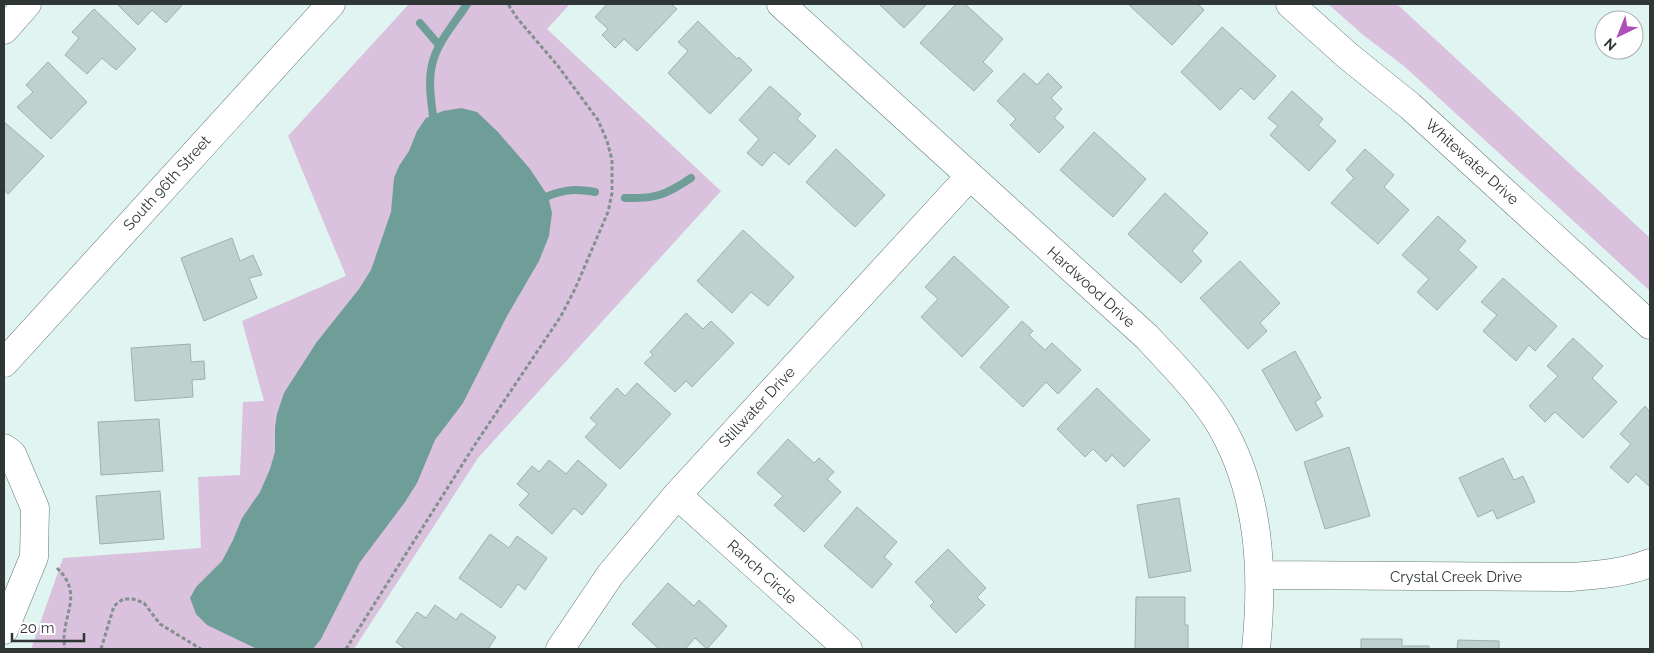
<svg xmlns="http://www.w3.org/2000/svg" width="1654" height="653" viewBox="0 0 1654 653" font-family="Raleway,sans-serif">
<style>
.green{fill:#dac1dd}
.water{fill:#6e9e97}
.lines{fill:none;stroke-linecap:round;stroke-linejoin:round}
.stream{stroke:#6e9e97;stroke-width:8}
.building{fill:#bed1ce;stroke:#9db0ad}
.minor-casing{stroke:#647673;stroke-width:29}
.path{stroke:#83918e;stroke-width:3;stroke-dasharray:4 2.5;stroke-linecap:butt}
.minor{stroke:#fff;stroke-width:28}
.labels{text-anchor:middle;dominant-baseline:central;stroke-width:4;stroke-linejoin:round;paint-order:stroke}
.street-label{font-size:15px;fill:#2f3736;stroke:#fff}
</style>
<rect width="100%" height="100%" fill="#e0f5f1"/>
<path class="green" d="M409,4H570L547,29L721,191L478,458L354,649H31L63,558L201,548L198,477L240,475L243,402L264,401L242,321L346,276L288,136Z
M1328,4H1397L1650,238V291L1405,67L1362,34Z"/>
<path class="water" d="M461,108L477,112L498,132L530,169L548,196L552,213L549,236L539,261L507,316L463,403L435,440L417,483L405,502L360,562L321,639L313,649H257L207,625L196,614L190,598L196,587L222,561L233,540L242,518L260,492L270,469L275,452V428L277,414L284,393L316,343L359,289L371,270L391,212L394,178L399,166L409,151L417,131L426,118L443,111Z"/>
<g class="lines">
<path class="stream" d="M420,23L439,45
M433,116C431,99 428,81 432,65C437,42 455,23 467,4
M548,196C566,189 576,189 595,192
M625,198C655,199 666,195 691,178"/>
</g>
<path class="building" d="M119,4H183L166,23L152,10L138,25L118,5Z
M607,4H671L677,9L637,51L624,39L615,48L602,35L608,29L595,17Z
M879,4H927L904,28Z
M956,4H965L1003,39L983,62L993,71L974,91L920,43Z
M1128,4H1198L1204,10L1172,45Z
M94,9L136,49L116,70L102,58L87,74L65,55L79,38L72,32Z
M698,21L737,59L739,57L752,70L710,114L668,73L688,51L678,42Z
M1222,27L1276,76L1254,100L1241,88L1220,110L1181,72Z
M48,62L87,102L51,139L17,107L33,92L26,85Z
M1024,73L1037,85L1048,73L1062,87L1051,98L1062,109L1054,118L1064,127L1039,153L1010,125L1016,119L997,101Z
M770,86L801,114L797,119L816,136L789,165L774,152L762,166L747,153L759,139L739,120Z
M1292,91L1323,119L1318,125L1336,141L1309,171L1270,135L1278,126L1268,118Z
M4,122L44,156L8,194L4,190Z
M1094,132L1146,179L1113,217L1060,170Z
M836,149L885,195L855,227L806,182Z
M1365,149L1394,175L1384,187L1409,210L1378,244L1331,203L1354,178L1346,170Z
M1165,193L1208,233L1192,251L1202,261L1181,283L1128,234Z
M1438,216L1466,241L1458,250L1477,267L1437,310L1417,292L1429,279L1402,255Z
M743,230L794,277L768,306L751,292L732,313L697,281Z
M232,238L240,261L253,255L262,275L249,278L257,298L204,321L181,258Z
M954,256L1009,307L962,357L921,317L938,299L925,287Z
M1240,261L1280,303L1260,323L1267,331L1248,349L1200,298Z
M1503,278L1557,326L1535,351L1529,345L1516,361L1483,331L1497,315L1481,302Z
M686,313L703,329L711,321L734,343L692,387L686,381L675,392L644,363L653,355L650,352Z
M1022,321L1033,331L1029,335L1045,350L1052,343L1081,370L1058,394L1046,382L1023,407L980,367Z
M1573,338L1603,366L1592,378L1617,402L1583,438L1555,412L1545,422L1529,406L1558,376L1547,366Z
M190,344L191,362L204,361L205,379L192,380L193,397L135,401L131,348Z
M1295,351L1321,398L1315,402L1323,416L1296,431L1262,370Z
M637,383L671,414L620,469L585,437L597,424L590,418L617,388L625,396Z
M1097,388L1150,440L1124,467L1112,455L1106,462L1093,449L1085,457L1057,429Z
M1645,406L1650,412V487L1636,474L1628,483L1610,467L1631,444L1620,434Z
M159,419L163,471L101,475L98,422Z
M788,439L814,463L819,458L834,472L827,479L841,492L804,532L774,505L783,496L757,473Z
M1349,447L1370,516L1325,529L1304,462Z
M1503,458L1514,480L1523,476L1535,502L1497,519L1493,510L1478,517L1459,478Z
M549,460L566,474L578,460L607,485L582,515L574,508L552,534L519,505L529,494L517,484L532,466L539,472Z
M160,491L164,539L100,544L96,496Z
M1179,498L1191,571L1149,578L1137,505Z
M857,507L897,542L884,557L892,564L872,588L824,546Z
M490,534L509,548L517,536L547,558L525,590L518,584L501,608L459,578Z
M948,549L986,588L977,597L985,605L956,633L930,606L934,602L915,582Z
M668,583L694,606L699,600L727,626L707,649L695,638L685,649H659L632,624Z
M1136,597H1185V625H1188V649H1135Z
M435,605L456,620L461,613L496,637L488,649H406L396,642L417,612L426,618Z
M1361,639H1402V646H1429V649H1361Z
M1458,640L1499,641V649H1457Z"/>
<g class="lines">
<defs>
<path id="minor" d="M781,4L1147,337C1172,364 1198,390 1218,421C1260,490 1264,571 1256,649
M1290,4L1348,56L1410,106L1650,325
M4,30L27,4
M4,363L331,4
M4,448L12,454L35,508L34,557L4,630
M677,495L848,649
M1260,575L1571,577C1598,575 1626,573 1650,563
M560,649L610,575L677,495L969,177"/>
</defs>
<use href="#minor" class="minor-casing"/>
<path class="path" d="M57,568C86,596 59,617 65,649
M101,649L114,606L123,599H133L144,603L160,624L201,649
M346,649L474,446L561,316L575,289L608,212L612,193V160L607,141L598,120L558,66L517,18L508,4"/>
<use href="#minor" class="minor"/>
</g>
<g class="labels">
<g class="street-label">
<text transform="translate(1472 162) rotate(42)">Whitewater Drive</text>
<text transform="translate(167 183) rotate(-48)">South 96th Street</text>
<text transform="translate(1091 287) rotate(42)">Hardwood Drive</text>
<text transform="translate(757 407) rotate(-47)">Stillwater Drive</text>
<text transform="translate(762 572) rotate(42)">Ranch Circle</text>
<text x="1456" y="577">Crystal Creek Drive</text>
</g>
</g>
<rect width="1654" height="653" fill="none" stroke="#2f3736" stroke-width="10"/>
<g transform="translate(1619 35) rotate(223)"><circle r="24" fill="#ffffff" stroke="#acafaf"/>
<path d="M0-4L9 19L0 12L-9 19Z" fill="#ae50ba"/>
<text y="-8" font-size="14" font-weight="bold" text-anchor="middle" fill="#2f3736">N</text>
</g>
<path d="M12 633v8h72v-8" fill="none" stroke="#2f3736" stroke-width="2.5"/>
<text x="20" y="633" font-size="15" fill="#2f3736" stroke="#ffffff" stroke-width="4" paint-order="stroke">20 m</text>
</svg>
